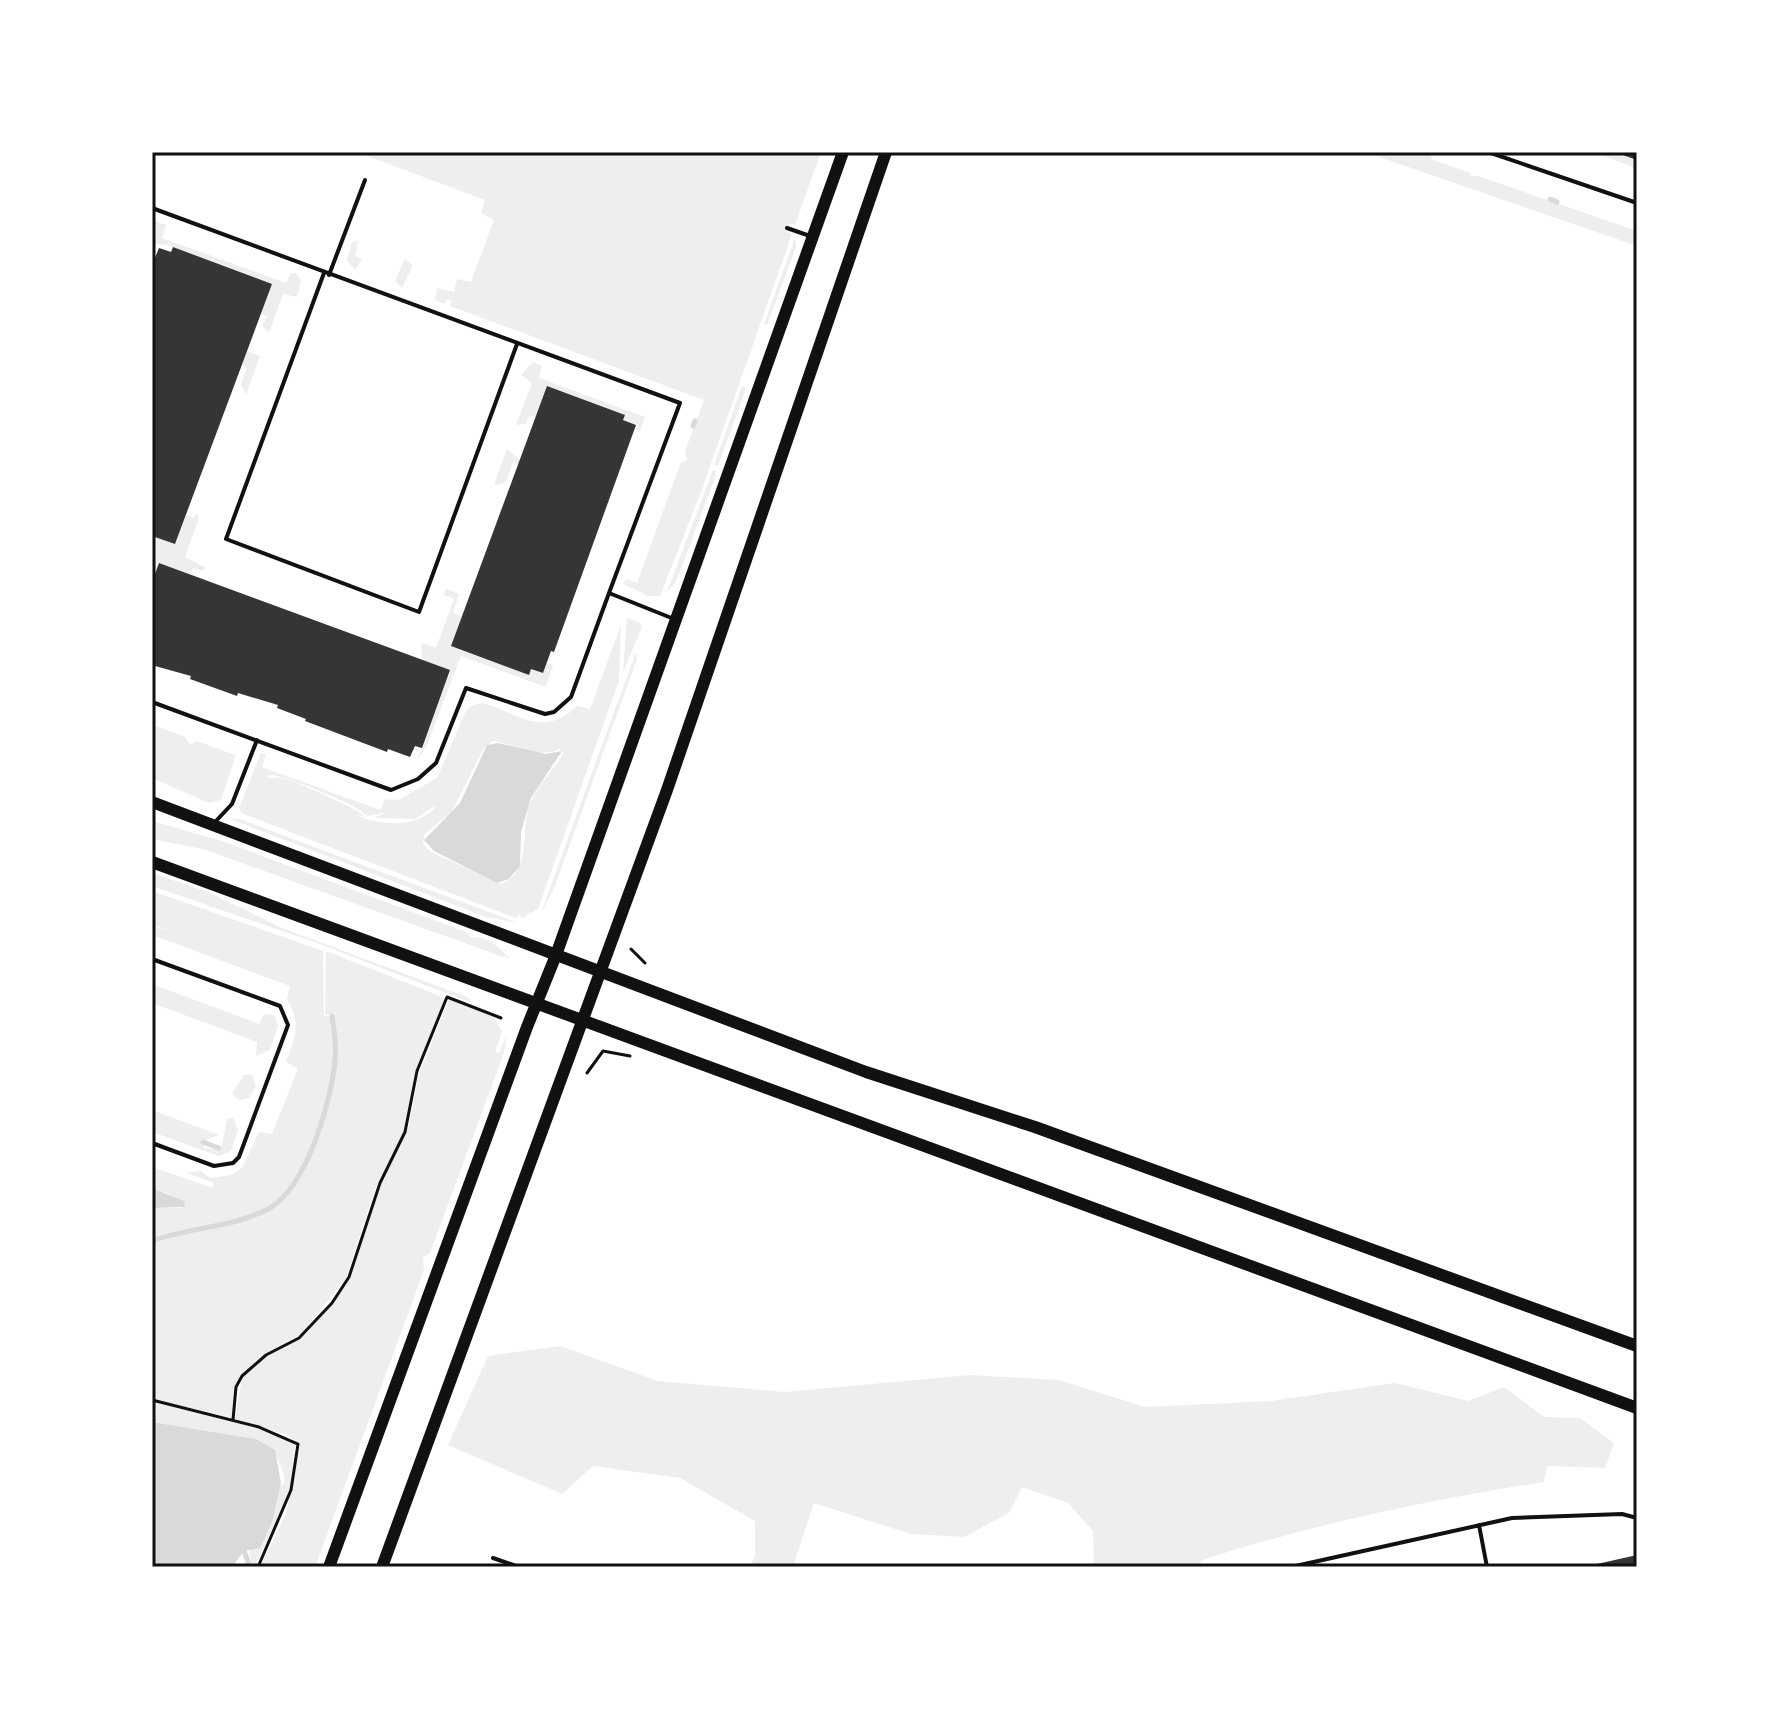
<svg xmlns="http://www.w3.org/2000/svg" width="1789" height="1719" viewBox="0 0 1789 1719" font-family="Signika,sans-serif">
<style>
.green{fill:#eee;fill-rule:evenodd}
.water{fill:#d9d9d9}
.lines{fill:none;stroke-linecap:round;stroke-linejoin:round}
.stream{stroke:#d9d9d9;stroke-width:5}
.building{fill:#353535}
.path{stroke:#111;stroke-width:3}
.service{stroke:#111;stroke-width:4}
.secondary{stroke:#111;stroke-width:12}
.neatline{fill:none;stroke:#111;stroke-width:3}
</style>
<rect width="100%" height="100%" fill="#fff"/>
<path class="green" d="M357,152H821L795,225L789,223L786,232L792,234L701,492L660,596H649L623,584L627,579L637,583L681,462L687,460L685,451L704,400L450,306L451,300L447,299L445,304L435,300L437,288L454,292L457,279L471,282L494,220L481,213L485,200Z
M1365,152H1433L1431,159L1470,173V176H1478L1637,231V246Z
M1596,152H1612L1637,160V169Z
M152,220L166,225L162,238L286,283L291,273H296L301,281L297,297L283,294L269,333L262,326L267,316L261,314L272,284L168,245L156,244L152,254L156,236L152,234Z
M795,238L796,247L767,325L764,324Z
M358,241L355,256L362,259L355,270L347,260L352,242Z
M405,259L413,265L402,288L395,281Z
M247,351L260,356L246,395L241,384L247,368L242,365Z
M533,362L542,366L539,378L645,417L640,431L636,430L638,425L623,420L625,415L548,386L536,417L529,415L526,424L516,425L532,383L521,375Z
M742,386L746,388L744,394L718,466L714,465Z
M507,449L520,460L519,464L513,463L505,483L494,485Z
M713,470L716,471L715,478L676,582L667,592Z
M196,513L199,518L185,557L207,568L201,571L193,568L190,574L159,563L152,582V536L175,544L187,514L194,518Z
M446,589L459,594L453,613L462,617L452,647L529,675L531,669L543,673L547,663L553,665L546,687L461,656L427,745L417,761L450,671L422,660L421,643L436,648L454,599L444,595Z
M627,618L640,623L642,627L623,672Z
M621,625L619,680L538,909L522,918L518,914L516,918L241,813L239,808L261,753L266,755L262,767L380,810L385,799L398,800L437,778L466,711C491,681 529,753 577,706L590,709ZM493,741C513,744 541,760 559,749L564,752C556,767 542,781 533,797C517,827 535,871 501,884L431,852L423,844L424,835L452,811L484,748ZM270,775C284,775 359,805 367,816L387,812L374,818L415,819L437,805C421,828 378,827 355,814L366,817C361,810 299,783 286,779C280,777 274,778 267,778Z
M636,652L637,659L553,891L541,913Z
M152,725L184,736L190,745L197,741L235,755L238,748L221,800L209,803L152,778Z
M230,819H239L518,923L486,917Z
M152,821L222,841L466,932L472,938C483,934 503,948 509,959L203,849L152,839Z
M152,873L208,892L282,928L467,997L472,1003L320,944L152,886Z
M152,891L323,951L324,1017L341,1012L325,1015L326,951L445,998L414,1075L404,1130L376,1187L346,1278L301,1334L260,1357L239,1377L232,1418L152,1399V1208H183L170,1194L152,1188V1167L213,1188L214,1183L187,1173L201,1171L210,1178L232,1175L242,1168L259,1132L272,1134L298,1069L286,1062C295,1038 302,1023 287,1000L290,986L152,935V926L176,932L152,925Z
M152,984L259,1024L264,1014L274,1015L278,1026L270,1050L256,1056L257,1042L152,1003Z
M449,999L492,1014L502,1032L495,1052L499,1053L507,1035L504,1053L430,1253L423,1258L424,1270L315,1567H260L286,1514L300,1446L290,1436L235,1419L242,1378L262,1359L308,1332L351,1277L380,1187L409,1126L418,1077Z
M244,1075H252L256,1086L249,1098L239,1100L232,1094Z
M152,1110L219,1135L208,1139L203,1148L221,1150L227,1119L233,1118L238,1130L231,1151L219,1156L152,1132Z
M560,1346L658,1381L785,1392L970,1375L1059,1380L1145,1407L1271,1401L1395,1383L1468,1401L1504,1387L1544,1417L1580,1418L1614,1443L1605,1468L1547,1466L1544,1482C1428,1500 1314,1524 1202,1560L1196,1567H1094L1093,1531L1068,1503L1022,1487L1009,1513L964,1537L911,1534L814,1503L793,1567H750L755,1556V1521L680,1478L593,1466L562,1494L448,1445L488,1356Z
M152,1402L252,1426L295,1444L290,1489L255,1567H252L249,1550C281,1536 263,1499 285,1482C282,1464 275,1448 256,1439L152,1422Z"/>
<path class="water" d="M498,743L546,754L562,751L531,798L521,832L520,866L509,879L497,883L434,851L424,840L460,803L487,745Z
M152,1188L184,1201L185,1207L152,1208Z
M152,1422L256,1439L275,1450L281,1483L272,1522L260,1548L244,1551L232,1567H152Z"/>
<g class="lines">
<path class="stream" d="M1550,199L1557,202
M693,426L695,421
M203,1142L219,1148
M152,1241C190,1227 233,1228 270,1208C307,1186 332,1100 335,1059C337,1045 334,1031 332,1016
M244,1551L250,1567"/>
</g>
<path class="building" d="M1614,152H1637V160Z
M173,247L272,284L175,544L152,536V265L159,248L171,252Z
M547,386L625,415L623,420L636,425L554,652L551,651L543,673L531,669L529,675L451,646Z
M159,563L450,670L422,748L415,746L410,757L388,749L387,752L305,721L306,719L277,708L278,705L238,693L237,696L190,679L191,676L155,666L152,582Z
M1637,1555V1567H1588V1566Z"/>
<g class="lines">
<path class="path" d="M631,949L645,963
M587,1073L603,1051L630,1056
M152,1400L259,1427L298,1444L291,1490L258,1567
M233,1420L236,1387L242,1376L266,1355L299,1338L332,1303L349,1277L380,1183L405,1132L417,1071L447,997L501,1018"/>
<path class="service" d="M1488,152L1637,203
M152,208L680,403L609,593
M787,228L810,236
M324,273L226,539L419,612L517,344
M329,275L365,180
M152,702L391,790L418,779L436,763L466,688L545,714L554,712L571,697L609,593L674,619
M215,822L232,804L257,740
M152,959L280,1006L288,1025L239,1157L233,1163L214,1166L152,1143
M1479,1525L1487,1567
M493,1558L519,1567
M1291,1567L1512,1518L1622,1514L1637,1518"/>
<path class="secondary" d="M152,802L866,1072L1035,1127L1637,1346
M152,862L1637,1408
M329,1567L527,1027L556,955L843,152
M382,1567L667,790L886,152"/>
</g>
<rect width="1789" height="1719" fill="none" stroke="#ffffff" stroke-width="308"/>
<rect x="154" y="154" width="1481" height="1411" class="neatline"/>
</svg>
